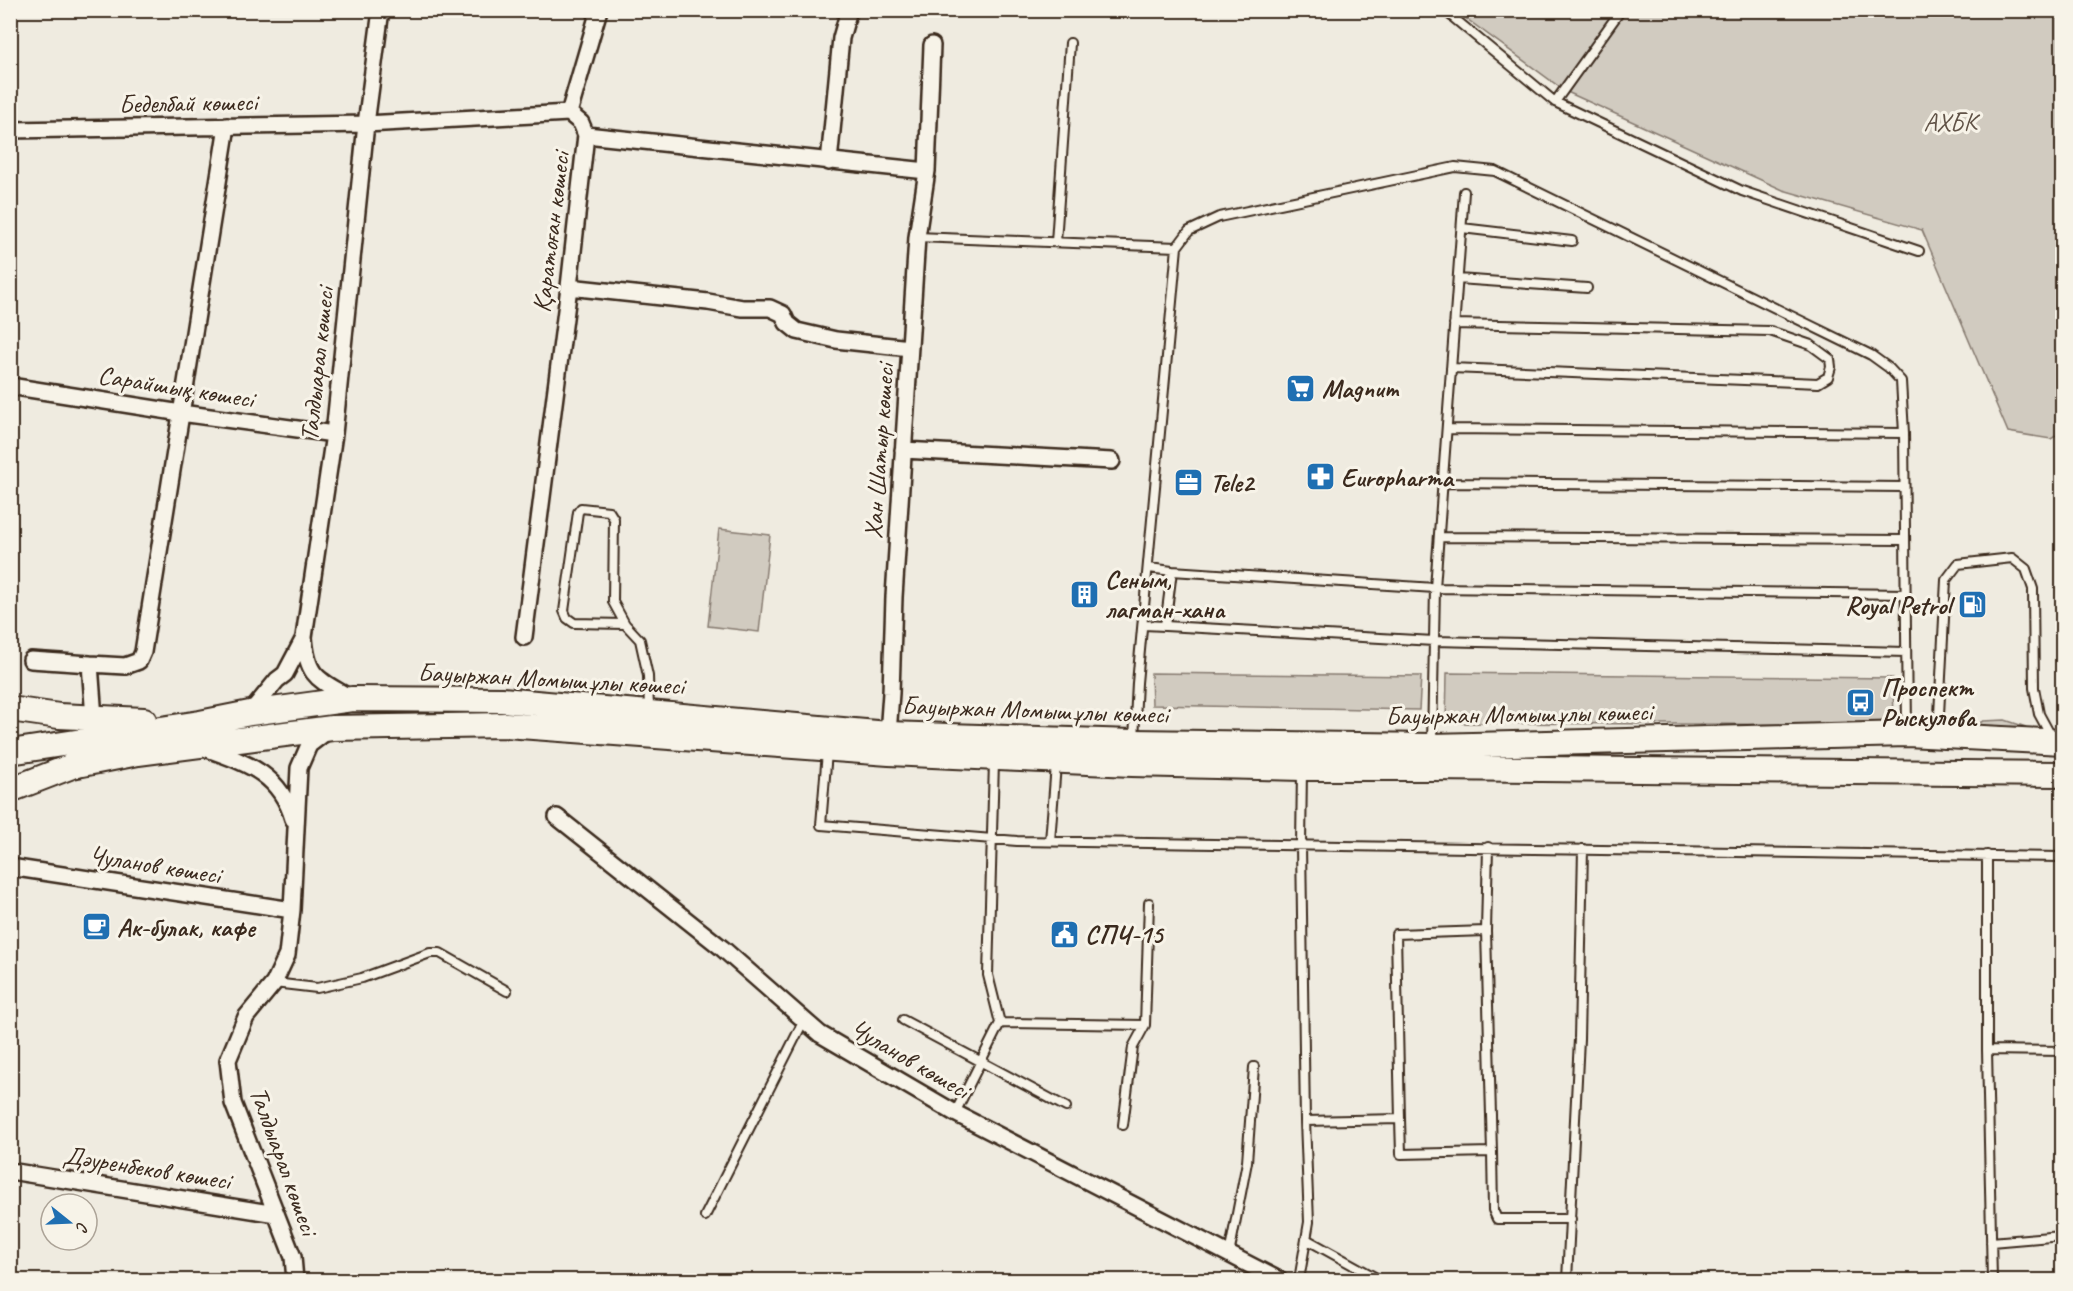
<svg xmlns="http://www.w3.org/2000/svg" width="2073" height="1291" viewBox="0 0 2073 1291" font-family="Caveat,sans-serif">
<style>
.green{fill:#d1cbc0;stroke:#867a6f;stroke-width:1.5}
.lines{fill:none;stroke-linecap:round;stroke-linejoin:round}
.lane-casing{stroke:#3b2a1e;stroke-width:12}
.street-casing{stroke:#3b2a1e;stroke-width:20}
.primary-casing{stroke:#3b2a1e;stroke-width:28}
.lane{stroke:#f7f3e8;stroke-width:8}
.street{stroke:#f7f3e8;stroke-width:15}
.primary{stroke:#f7f3e8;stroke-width:24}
.labels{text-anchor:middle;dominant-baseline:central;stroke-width:6;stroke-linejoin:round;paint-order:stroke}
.street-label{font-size:26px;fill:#3b2a1e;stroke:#f7f3e8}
.park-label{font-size:26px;fill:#605246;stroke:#f7f3e8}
.poi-label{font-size:26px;font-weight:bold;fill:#3b2a1e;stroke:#f7f3e8;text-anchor:start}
</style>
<rect width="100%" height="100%" fill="#efebe0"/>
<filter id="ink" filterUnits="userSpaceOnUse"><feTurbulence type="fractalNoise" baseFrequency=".0167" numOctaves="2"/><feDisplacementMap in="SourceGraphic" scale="12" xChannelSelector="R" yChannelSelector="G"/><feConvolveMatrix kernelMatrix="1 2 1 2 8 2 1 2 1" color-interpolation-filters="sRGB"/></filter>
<g filter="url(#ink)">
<path class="green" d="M1456,11H2062V432L2051,439L2008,432L1922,230L1783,190L1565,91Z
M719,529L770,535L759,632L708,626Z
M1151,673L1421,676L1419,710L1152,705Z
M1447,673L1893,678L1894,725L1446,723Z
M2005,720L2026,727L1965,731L1983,721Z"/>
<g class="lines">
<defs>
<path id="lane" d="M1444,10L1555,102L1742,191L1919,251
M1555,102L1621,10
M1462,228L1572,241
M917,237L1177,247
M1056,242L1070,43
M1458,279L1587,288
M1451,368L1818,383L1828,377L1831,367L1830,359L1811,345L1770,331L1454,324
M1447,429L1904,433
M1443,483L1904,487
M1439,537L1905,540
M1149,568L1172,571
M1906,594L1435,588L1172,571L1165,626L1434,641L1906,652
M625,624L574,623L567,618L564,611L578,512L581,508L609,511L614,519L613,602L625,624L640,640L648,676L649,711
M1144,625L1165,626
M1938,734L1946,580L1958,564L2012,558L2026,569L2033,589L2034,688L2039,714L2052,738
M1134,739L1137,683L1177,247L1189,231L1219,217L1455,167L1495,171L1871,355L1889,368L1901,381L1904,433L1907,730
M1432,744L1435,588L1464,192
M827,752L821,825L1017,841L2062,857
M1050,841L1056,765
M1987,855V1050L1992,1280
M1486,931L1488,847
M274,983L317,988L362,978L430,953H440L507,991
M903,1020L1066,1107
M1000,1023L1145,1025
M1987,1050L2062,1051
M955,1113L1000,1023L988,975L994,762
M1305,1121L1400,1119L1396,934L1486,931L1492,1152L1401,1154L1400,1119
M1123,1125L1133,1047L1145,1025L1149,903
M1492,1152L1493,1210L1497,1219H1571
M705,1216L804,1020
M1306,1239L1380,1280
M1991,1242L2062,1236
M1229,1255L1247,1162L1254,1067
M1299,1280L1309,1222L1305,1121L1301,845L1302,770
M1567,1280L1579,1039L1583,849"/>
<path id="street" d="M569,113L599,10
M10,130L366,124L569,113L581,123L586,135
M829,162L841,38L849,10
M569,287L708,302L742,308H770L783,314L787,323L797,331L836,340L910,348
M10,386L181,413L334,434
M903,450L1112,461
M524,637L569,287L586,135L927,171
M31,660L90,664
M352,699C319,679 307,679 304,637L334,434L366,124L381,10
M250,713L277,680L285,674L303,640
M94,718L90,664L125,666L139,661L143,652L227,126
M888,734L891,693L894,597L917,237L927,171L932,45
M205,748C246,763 280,773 293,819
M557,817L722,948L820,1034L955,1113L1279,1280
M10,867L292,910
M10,1171L276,1214
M295,1280L293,1257L233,1103L228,1060L246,1017L274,983L287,955L292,910L299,768L309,745L326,732"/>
<path id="primary" d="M10,709L59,716L144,720
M10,752L200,723L250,713L352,699L502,700L888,734L1133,742L1432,746L1907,734L2062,742
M10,790L72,766L138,753L332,728L506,725L889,753L1132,764L1302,768H1431L2062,774"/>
</defs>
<use href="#lane" class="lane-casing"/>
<use href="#street" class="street-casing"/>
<use href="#primary" class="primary-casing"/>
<use href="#lane" class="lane"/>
<use href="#street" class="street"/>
<use href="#primary" class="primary"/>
</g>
</g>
<defs>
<symbol id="supermarket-square" viewBox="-11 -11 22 22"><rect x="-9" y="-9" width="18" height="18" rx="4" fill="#1f6fb2" stroke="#f7f3e8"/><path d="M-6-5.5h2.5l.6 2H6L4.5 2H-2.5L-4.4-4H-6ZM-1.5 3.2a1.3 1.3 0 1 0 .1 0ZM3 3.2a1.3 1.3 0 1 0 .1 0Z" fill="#fff"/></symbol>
<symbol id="pharmacy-square" viewBox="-11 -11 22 22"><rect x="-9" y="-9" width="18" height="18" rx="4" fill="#1f6fb2" stroke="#f7f3e8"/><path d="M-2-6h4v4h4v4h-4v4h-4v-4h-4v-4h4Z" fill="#fff"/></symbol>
<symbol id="office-square" viewBox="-11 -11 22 22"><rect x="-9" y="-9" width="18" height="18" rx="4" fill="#1f6fb2" stroke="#f7f3e8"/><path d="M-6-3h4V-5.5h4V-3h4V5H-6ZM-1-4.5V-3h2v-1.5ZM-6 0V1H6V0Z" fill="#fff"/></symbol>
<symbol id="building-square" viewBox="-11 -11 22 22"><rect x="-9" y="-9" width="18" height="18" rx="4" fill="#1f6fb2" stroke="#f7f3e8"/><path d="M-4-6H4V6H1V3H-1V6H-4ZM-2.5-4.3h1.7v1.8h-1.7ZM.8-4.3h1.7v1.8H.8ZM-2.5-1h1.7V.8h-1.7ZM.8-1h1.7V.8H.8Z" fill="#fff"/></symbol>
<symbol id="fuel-square" viewBox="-11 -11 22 22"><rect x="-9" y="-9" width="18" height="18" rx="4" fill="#1f6fb2" stroke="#f7f3e8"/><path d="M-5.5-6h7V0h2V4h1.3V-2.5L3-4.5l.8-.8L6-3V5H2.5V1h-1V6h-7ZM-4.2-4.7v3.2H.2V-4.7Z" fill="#fff"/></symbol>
<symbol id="bus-square" viewBox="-11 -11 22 22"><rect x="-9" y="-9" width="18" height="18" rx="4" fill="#1f6fb2" stroke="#f7f3e8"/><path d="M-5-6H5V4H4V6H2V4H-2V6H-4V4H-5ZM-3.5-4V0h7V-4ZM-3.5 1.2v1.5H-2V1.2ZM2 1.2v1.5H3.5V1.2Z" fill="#fff"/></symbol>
<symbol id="cafe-square" viewBox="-11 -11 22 22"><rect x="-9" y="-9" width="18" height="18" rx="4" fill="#1f6fb2" stroke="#f7f3e8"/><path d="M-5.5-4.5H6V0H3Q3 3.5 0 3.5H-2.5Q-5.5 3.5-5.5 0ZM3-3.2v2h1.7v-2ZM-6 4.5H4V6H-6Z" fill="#fff"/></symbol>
<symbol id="civic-square" viewBox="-11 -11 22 22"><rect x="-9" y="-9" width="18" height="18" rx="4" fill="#1f6fb2" stroke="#f7f3e8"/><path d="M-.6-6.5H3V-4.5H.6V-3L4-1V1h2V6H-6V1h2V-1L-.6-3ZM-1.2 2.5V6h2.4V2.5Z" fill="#fff"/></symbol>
</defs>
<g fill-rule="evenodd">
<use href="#supermarket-square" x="1284" y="372" width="33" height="33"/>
<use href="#pharmacy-square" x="1304" y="460" width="33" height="33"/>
<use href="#office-square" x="1172" y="466" width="33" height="33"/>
<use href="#building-square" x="1068" y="578" width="33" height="33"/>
<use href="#fuel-square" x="1956" y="588" width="33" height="33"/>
<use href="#bus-square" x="1844" y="686" width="33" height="33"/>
<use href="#cafe-square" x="80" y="910" width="33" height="33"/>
<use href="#civic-square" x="1048" y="918" width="33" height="33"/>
</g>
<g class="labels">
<g class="street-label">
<text transform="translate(188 103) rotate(-1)">Беделбай көшесі</text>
<text transform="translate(551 232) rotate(-83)">Қаратоған көшесі</text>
<text transform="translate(317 364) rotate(-84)">Талдыарал көшесі</text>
<text transform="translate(176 387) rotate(9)">Сарайшық көшесі</text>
<text transform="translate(879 451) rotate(-86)">Хан Шатыр көшесі</text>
<text transform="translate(551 679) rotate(3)">Бауыржан Момышұлы көшесі</text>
<text transform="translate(1035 710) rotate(2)">Бауыржан Момышұлы көшесі</text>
<text transform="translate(1519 714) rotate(-1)">Бауыржан Момышұлы көшесі</text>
<text transform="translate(155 865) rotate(9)">Чуланов көшесі</text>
<text transform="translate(910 1059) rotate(30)">Чуланов көшесі</text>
<text transform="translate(284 1161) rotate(70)">Талдыарал көшесі</text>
<text transform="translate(147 1168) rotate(9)">Дәуренбеков көшесі</text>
</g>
<g class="park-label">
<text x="1950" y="122">АХБК</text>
</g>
<g class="poi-label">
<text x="1322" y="388">Magnum</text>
<text x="1341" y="477">Europharma</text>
<text x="1210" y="482">Tele2</text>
<text x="1105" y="579">Сеным,<tspan x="1105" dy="30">лагман-хана</tspan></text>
<text x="1951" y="605" text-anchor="end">Royal Petrol</text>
<text x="1881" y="687">Проспект<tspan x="1881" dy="30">Рыскулова</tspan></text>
<text x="117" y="927">Ак-булак, кафе</text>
<text x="1085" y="934">СПЧ-15</text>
</g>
</g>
<rect width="2073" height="1291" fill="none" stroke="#f7f3e8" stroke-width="36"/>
<rect x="18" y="18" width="2037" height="1255" fill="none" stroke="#3b2a1e" stroke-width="2" filter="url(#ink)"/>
<g transform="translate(69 1222) rotate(108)"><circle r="28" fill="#f7f3e8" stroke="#aca397" stroke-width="1.5"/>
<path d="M0-4.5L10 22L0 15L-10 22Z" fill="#1f6fb2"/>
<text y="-9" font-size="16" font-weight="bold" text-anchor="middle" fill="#3b2a1e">С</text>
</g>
</svg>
